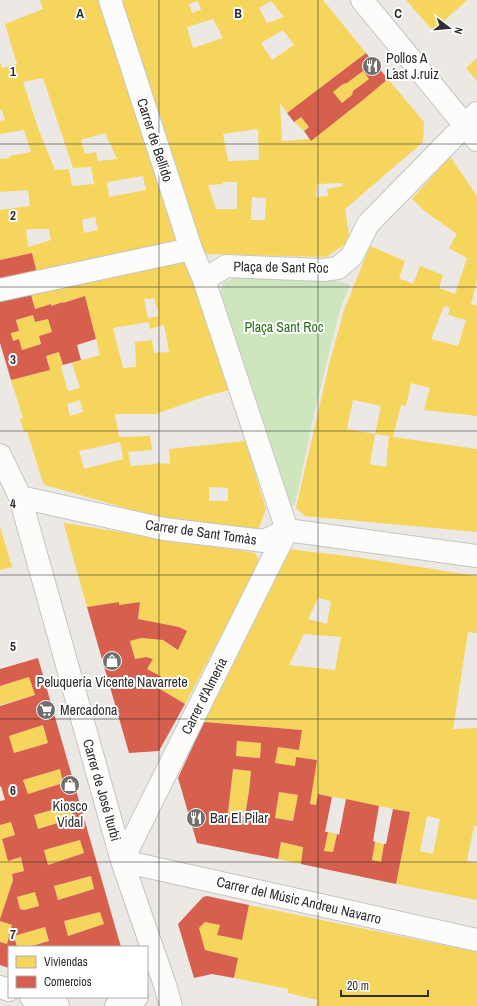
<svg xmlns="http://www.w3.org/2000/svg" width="477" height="1006" viewBox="0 0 477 1006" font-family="'Archivo Narrow',sans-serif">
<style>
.green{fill:#cee6be}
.homes{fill:#f6d55c;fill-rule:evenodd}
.shops{fill:#d6604d;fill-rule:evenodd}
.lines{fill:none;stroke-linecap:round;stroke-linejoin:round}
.minor-casing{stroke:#c5c4c5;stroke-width:24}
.tertiary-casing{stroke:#c5c4c5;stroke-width:24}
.minor{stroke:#fcfcfb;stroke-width:22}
.tertiary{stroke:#fcfcfb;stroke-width:22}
.grid{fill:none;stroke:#2e2e2e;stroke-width:1;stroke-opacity:0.55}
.labels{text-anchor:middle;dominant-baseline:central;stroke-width:4;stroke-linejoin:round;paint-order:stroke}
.poi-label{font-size:14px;fill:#2e2e2e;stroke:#fff;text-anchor:start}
.street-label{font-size:14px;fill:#2e2e2e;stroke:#fff}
.park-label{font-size:14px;fill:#2c6e1b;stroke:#fff}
.grid-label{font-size:13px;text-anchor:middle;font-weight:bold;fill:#2e2e2e;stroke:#fff;stroke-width:4;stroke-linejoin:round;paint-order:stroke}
</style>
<rect width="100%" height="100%" fill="#ece8e4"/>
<path class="green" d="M241,275L332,279L350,285L340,309L326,365L312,423L295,505L290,506L220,293L223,283Z"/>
<path class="homes" d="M40,0H101L180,243L37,273L32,253L0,260V210L30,206L28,190L0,192V159L10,158L9,156L31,152L24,130L0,134V121L5,120L2,110H0V62L2,68L17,64L5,24L43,9ZM43,78L73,168L91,167L94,184L72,186L69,169L55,170L38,128L23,82ZM105,133L117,159L98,161L96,152L85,154L81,140ZM143,176L146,190L109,197L107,182ZM95,217L98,230L84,233L82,220ZM31,229H49L51,240L28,247L26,230Z
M120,0H323L366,53L287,113L280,103L282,141L309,139L311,141L363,100L388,79L424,122L423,142L345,209L350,241L326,257L207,254L202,251ZM198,1L201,10L192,13L189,4ZM271,1L284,17L267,23L259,8ZM213,19L223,38L193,48L187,27ZM283,30L294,45L272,60L261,43ZM258,129L259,160L228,161L223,134ZM223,182H237V209H216L208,185L223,184ZM342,183L343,186L327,189L328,196L316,197L317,184ZM252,197L266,198L265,220H251Z
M406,0H467L433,31Z
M477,58V81L466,68Z
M363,71L369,79L353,91L352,95L342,103L333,92L343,84L347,83Z
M301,117L309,127L304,131L294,122Z
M449,158H451L477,196V280L471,304L477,306V416L424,410L430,388L411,383L406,406L401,405L393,437L477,449V532L305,516L296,508L329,365L344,310L370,246L405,261L399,278L413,284L420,266L443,275L439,288L455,294L467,258L449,248L457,234L427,213L412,199ZM444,306L450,308L448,315L466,320L458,346L431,339ZM353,400L381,406L375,434L389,436L386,467L370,464L375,434L347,429Z
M187,262L229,390L206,396L156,414H115L119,437L150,436L152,450L128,452L131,466L157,464L156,463L170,464L169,449L245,441L266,509L258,530L164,519L45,485L43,483L27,431L24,432L20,419L23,418L11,380L50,370L46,356L59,352L63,365L61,367L68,391L80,388L72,363L100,355L85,296L63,303V302L51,306V304L35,309L30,291L97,278ZM154,298L159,316L148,318L144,299ZM149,322L150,329L164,325L169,352L154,353L152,340L135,342L136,367L123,368L113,328ZM80,400L83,412L70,416L67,404ZM120,442L123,459L84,469L79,451ZM209,487L228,488V501H209Z
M33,315L35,322L48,319L52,332L39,336L41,344L22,350L19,339L13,341L11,333L19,331L16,320Z
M65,523L150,537L255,553L259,561L228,622L185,704L155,686L154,681L162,677L147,669L153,659L146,657L135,659L130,641L141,638L163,640L178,650L187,631L179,627L138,619L140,602L119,605V602L87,607L64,525Z
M0,526L12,567L0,570Z
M287,549L355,557L477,576V633L468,632L453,729L477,728V826H474L467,861L477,863V900L396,884L410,812L318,794L316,805L310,804L317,760L296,757L295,766L275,763L278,747L299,750L302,730L204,722ZM318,598L331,601L327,624L308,619ZM304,634L341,637L335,670L289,665ZM427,816L440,819L433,854L420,851Z
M29,677L35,695L0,705V686Z
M43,725L48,743L14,753L9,736Z
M237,741L261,743L260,758L236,756Z
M60,769L63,783L28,794L23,780Z
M233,769L251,771L249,791L245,816L228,813Z
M279,792L298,795L293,821L275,818Z
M70,805L74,818L38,829L34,815Z
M11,822L15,835L2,839L8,861L21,857L24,871L12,874L13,880L0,919V825Z
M328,832L337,834L333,852L324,851Z
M80,840L84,853L48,865L44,850Z
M281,842L303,847L301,864L278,859Z
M375,842L384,844L381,862L372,860Z
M91,876L94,889L58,900L54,886Z
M35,892L39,906L24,910L20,909L17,897Z
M249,905L477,952V1006H316L318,1000L288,993V989L234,978L238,958L205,950L199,928L205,922L220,925L217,935L242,940Z
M100,912L104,924L68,936L64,921Z
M0,921L12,925L7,944L0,942Z
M45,927L49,941L26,947H17L14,936Z"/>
<path class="shops" d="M366,53L388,79L363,100L311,141L304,131L309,127L301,117L294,122L287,113ZM363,71L369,79L353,91L352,95L342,103L333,92L343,84L347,83Z
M32,253L37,273L0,281V260Z
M30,291L35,309L51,304V306L63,302V303L85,296L96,339L77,345L81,360L63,365L59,352L46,356L50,370L11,380L0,343V297ZM33,315L35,322L48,319L52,332L39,336L41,344L22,350L19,339L13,341L11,333L19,331L16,320Z
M119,602V605L140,602L138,619L179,627L187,631L178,650L163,640L141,638L130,641L135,659L146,657L153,659L147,669L162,677L154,681L155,686L185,704L159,751L129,753L87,607Z
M38,658L121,947H28L49,941L45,927L14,936L17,947H9V968L0,965V942L7,944L12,925L0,921V919L13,880L12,874L24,871L21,857L8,861L2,839L15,835L11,822L0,825V801L5,800L1,786L0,787V706L35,695L29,677L0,686V669ZM43,725L48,743L14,753L9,736ZM60,769L63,783L28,794L23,780ZM70,805L74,818L38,829L34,815ZM80,840L84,853L48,865L44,850ZM91,876L94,889L58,900L54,886ZM35,892L39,906L24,910L20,909L17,897ZM100,912L104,924L68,936L64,921Z
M204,722L302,730L299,750L278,747L275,763L295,766L296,757L317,760L310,804L316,805L318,794L332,797L325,832H328L324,851L333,852L337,834L339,835L346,799L379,806L373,841L375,842L372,860L381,862L384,844H386L393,809L410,812L396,884L301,864L303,847L281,842L278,859L197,843L178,778ZM237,741L261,743L260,758L236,756ZM233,769L251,771L249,791L245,816L228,813ZM279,792L298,795L293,821L275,818Z
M207,896L249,905L242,940L217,935L220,925L205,922L199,928L205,950L238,958L234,978L212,974L194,978L178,924L203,897Z"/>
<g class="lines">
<defs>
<path id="minor" d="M110,0L191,249L204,280L287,530L122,861L477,940
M204,280L226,266L323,270L338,268L352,256L368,224L477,113
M0,290L191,249
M0,455L20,497L122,861L165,985L171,1006
M20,497L164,529L264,541L287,530L477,556
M0,987L9,990
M31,997L58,1006
M116,1006L137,997"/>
<path id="tertiary" d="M362,0L477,140"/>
</defs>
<use href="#minor" class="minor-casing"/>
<use href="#tertiary" class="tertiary-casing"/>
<use href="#minor" class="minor"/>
<use href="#tertiary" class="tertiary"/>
</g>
<path class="grid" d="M159,0V1006M318,0V1006M0,144H477M0,287H477M0,431H477M0,575H477M0,719H477M0,862H477"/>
<defs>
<symbol id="restaurant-disc" viewBox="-11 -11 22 22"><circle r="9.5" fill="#706f6e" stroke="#fff"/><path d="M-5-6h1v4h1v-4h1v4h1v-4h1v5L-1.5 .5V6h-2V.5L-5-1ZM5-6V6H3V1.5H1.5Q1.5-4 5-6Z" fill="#fff"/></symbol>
<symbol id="shop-disc" viewBox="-11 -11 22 22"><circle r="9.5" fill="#706f6e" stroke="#fff"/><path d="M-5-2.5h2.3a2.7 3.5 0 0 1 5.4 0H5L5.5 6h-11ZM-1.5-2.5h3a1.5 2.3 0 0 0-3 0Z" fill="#fff"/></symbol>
<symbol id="supermarket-disc" viewBox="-11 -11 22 22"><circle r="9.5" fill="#706f6e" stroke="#fff"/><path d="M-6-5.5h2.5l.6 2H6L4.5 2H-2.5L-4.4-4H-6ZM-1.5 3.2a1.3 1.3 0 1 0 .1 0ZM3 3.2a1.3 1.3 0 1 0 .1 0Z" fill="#fff"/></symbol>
</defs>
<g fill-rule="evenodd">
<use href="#restaurant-disc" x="361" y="55" width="22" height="22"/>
<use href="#shop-disc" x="101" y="650" width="22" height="22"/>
<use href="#supermarket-disc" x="35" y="699" width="22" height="22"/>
<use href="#shop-disc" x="59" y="774" width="22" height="22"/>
<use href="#restaurant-disc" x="185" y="807" width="22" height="22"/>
</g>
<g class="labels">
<g class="poi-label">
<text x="386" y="58">Pollos A<tspan x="386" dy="16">L´ast J.ruiz</tspan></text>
<text x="112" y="682" text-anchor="middle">Peluquería Vicente Navarrete</text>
<text x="60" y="710">Mercadona</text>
<text x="70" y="806" text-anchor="middle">Kiosco<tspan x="70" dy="16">Vidal</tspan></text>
<text x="210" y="818">Bar El Pilar</text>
</g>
<g class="street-label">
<text transform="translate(155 140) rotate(72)">Carrer de Bellido</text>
<text transform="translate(281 267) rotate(1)">Plaça de Sant Roc</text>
<text transform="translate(201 532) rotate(8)">Carrer de Sant Tomàs</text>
<text transform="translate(204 696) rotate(-63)">Carrer d'Almeria</text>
<text transform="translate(102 790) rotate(74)">Carrer de José Iturbi</text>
<text transform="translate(299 900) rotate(13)">Carrer del Músic Andreu Navarro</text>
</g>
<g class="park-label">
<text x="284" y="327">Plaça Sant Roc</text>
</g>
</g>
<g class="grid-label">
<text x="80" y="18">A</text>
<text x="238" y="18">B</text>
<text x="398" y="18">C</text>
<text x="13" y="76">1</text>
<text x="13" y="220">2</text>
<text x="13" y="364">3</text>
<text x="13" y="508">4</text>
<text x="13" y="651">5</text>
<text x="13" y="795">6</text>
<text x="13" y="939">7</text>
</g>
<rect x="8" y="946" width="140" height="52" fill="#ffffff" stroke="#ababab"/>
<rect x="16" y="956" width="20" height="12" fill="#f6d55c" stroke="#ababab"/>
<text x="44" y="966" font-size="12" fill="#2e2e2e">Viviendas</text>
<rect x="16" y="976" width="20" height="12" fill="#d6604d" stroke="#ababab"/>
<text x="44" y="986" font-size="12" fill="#2e2e2e">Comercios</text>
<g transform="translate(449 28) rotate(106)" stroke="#ffffff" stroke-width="3" paint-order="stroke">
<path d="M0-3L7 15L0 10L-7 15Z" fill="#2e2e2e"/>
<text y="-6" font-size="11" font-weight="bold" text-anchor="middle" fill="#2e2e2e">N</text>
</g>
<path d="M341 990v6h87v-6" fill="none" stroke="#2e2e2e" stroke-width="2"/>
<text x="347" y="990" font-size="12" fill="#2e2e2e" stroke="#ffffff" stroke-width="3" paint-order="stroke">20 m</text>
</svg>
